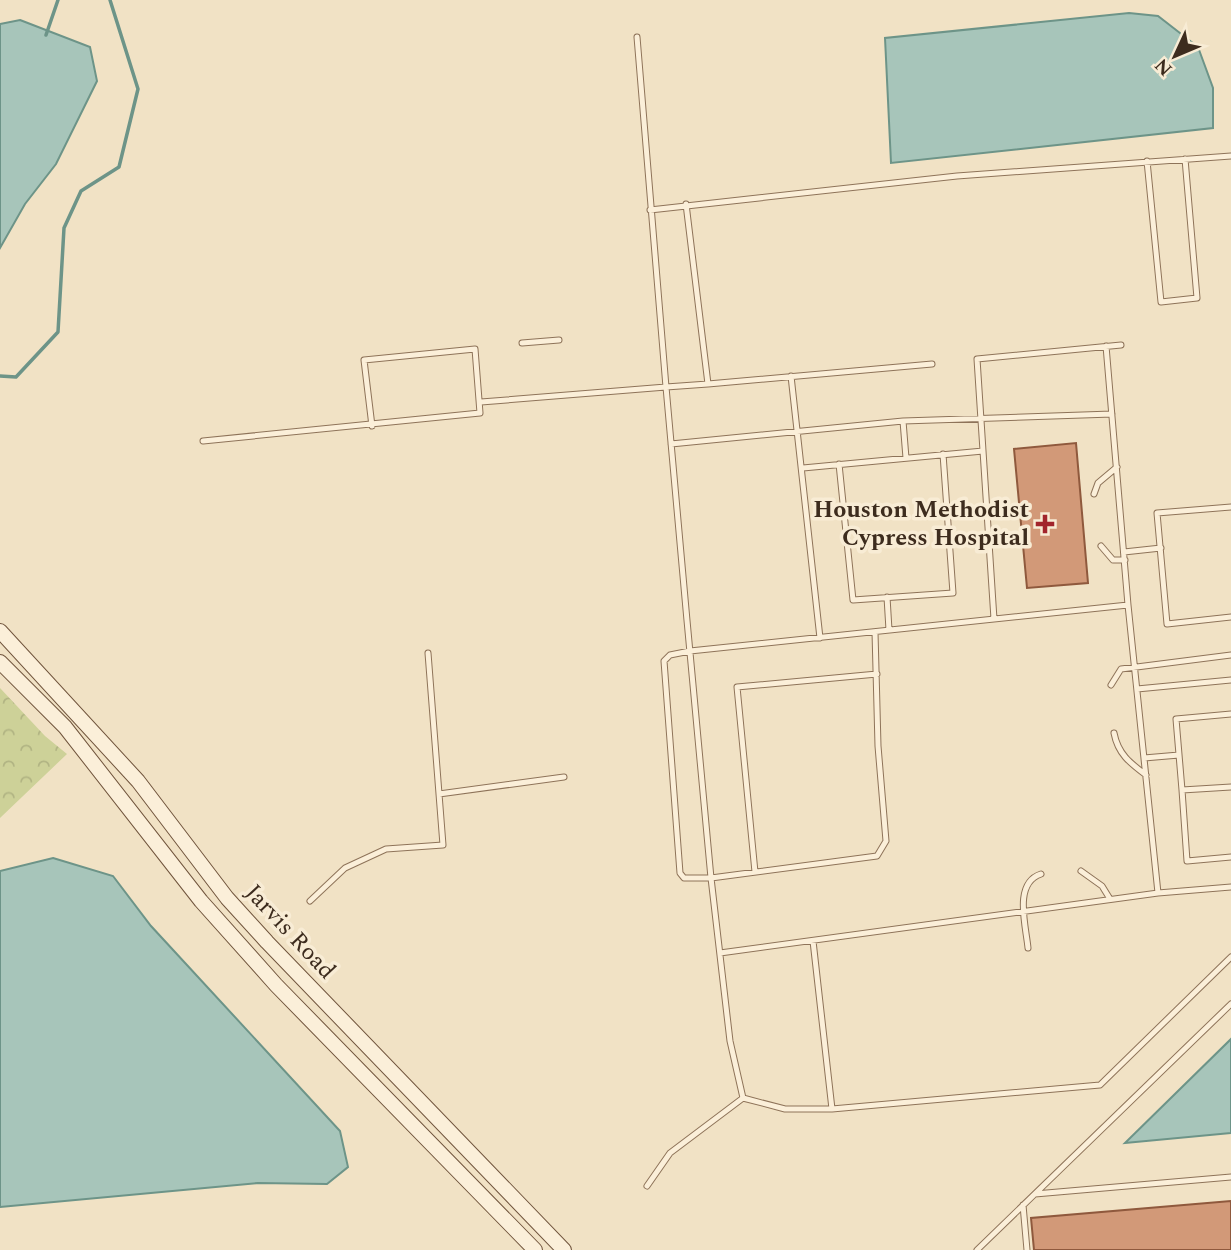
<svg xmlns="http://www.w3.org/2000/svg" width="1231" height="1250" viewBox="0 0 1231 1250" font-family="Spectral,serif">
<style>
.forest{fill:url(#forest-crowns)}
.water{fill:#a7c5ba;stroke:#6d9488;stroke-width:2}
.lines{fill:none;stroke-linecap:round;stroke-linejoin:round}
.stream{stroke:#6d9488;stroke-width:3.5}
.building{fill:#d29978;stroke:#8f593d;stroke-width:2}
.lane-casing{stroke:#8e7359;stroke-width:7}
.secondary-casing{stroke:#70543c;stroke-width:16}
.lane{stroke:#fbefd9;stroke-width:5}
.secondary{stroke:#fbefd9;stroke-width:14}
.poi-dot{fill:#a2252c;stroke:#f8ecd5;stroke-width:2.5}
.labels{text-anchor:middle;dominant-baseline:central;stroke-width:7;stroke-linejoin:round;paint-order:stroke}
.poi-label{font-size:24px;font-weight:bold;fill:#3d2c1e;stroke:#f8ecd5;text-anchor:end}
.street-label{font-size:24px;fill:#3d2c1e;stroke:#f8ecd5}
</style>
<defs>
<pattern id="forest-crowns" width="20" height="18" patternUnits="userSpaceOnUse" patternTransform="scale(1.75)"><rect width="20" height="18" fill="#cdd198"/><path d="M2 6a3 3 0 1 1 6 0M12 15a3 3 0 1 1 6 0" fill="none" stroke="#b1b483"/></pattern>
</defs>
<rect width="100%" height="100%" fill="#f1e2c5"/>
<path class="forest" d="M0,688L45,736L67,754L0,818Z"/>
<path class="water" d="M1129,13L1158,16L1198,47L1213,88V128L891,163L885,38Z
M20,20L90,47L97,81L56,164L25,204L0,248V24Z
M53,858L113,876L151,926L340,1131L348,1167L327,1184L258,1183L0,1207V871Z
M1231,1039V1133L1125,1143Z"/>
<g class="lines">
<path class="stream" d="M46,35L58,0
M0,376L16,377L58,332L64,228L81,191L119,167L138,89L110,0"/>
</g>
<path class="building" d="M1076,443L1088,583L1027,588L1014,449Z
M1231,1201V1250H1034L1031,1218Z"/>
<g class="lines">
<defs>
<path id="lane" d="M1147,161L1161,302L1197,298L1185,159
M686,204L708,384L666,387C680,551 696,714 711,878H684L680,873L664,661L670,655L690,651L1128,605L1106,346
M650,210L957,176L1231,156
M522,343L559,340
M791,376L820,638
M708,384L932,364
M481,402L666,387L637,37
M903,421L906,458
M203,441L480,413L475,349L364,360L372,426
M671,444L903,421L1112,414
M839,464L853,600L953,593L943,454
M803,468L983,451
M1094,494L1098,483L1117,467
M1231,507L1157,513L1167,624L1231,617
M1101,546L1113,560H1125
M1124,552L1161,548
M887,597L889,630
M1128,605L1158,893L1231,887
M994,619L977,359L1121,345
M1111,685L1121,669L1231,655
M1137,689L1231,680
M1231,714L1176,719L1182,790L1231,787
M1114,733C1118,754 1130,763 1146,775
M1144,758L1179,755
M1182,790L1187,861L1231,857
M439,794L564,777
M1081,871L1102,886L1110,899
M755,872L737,687L877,674
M310,901L345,868L386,849L443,845L428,653
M813,941L832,1109
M1028,948C1026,926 1013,883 1041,874
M720,953L1158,893
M743,1098L785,1109H832L1100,1085L1231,957
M647,1186L670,1153L743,1098L730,1041L711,878L877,856L886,841L878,746L875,632
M1035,1194L1231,1177
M1023,1205L1027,1250
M977,1250L1231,1004"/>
<path id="secondary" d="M0,631L138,781L227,898L267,942L564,1250
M0,662L65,727L201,901L276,985L535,1250"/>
</defs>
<use href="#lane" class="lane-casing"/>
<use href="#secondary" class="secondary-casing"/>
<use href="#lane" class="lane"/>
<use href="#secondary" class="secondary"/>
</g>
<path class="poi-dot" d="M1041.5 513.5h7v7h7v7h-7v7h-7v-7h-7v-7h7z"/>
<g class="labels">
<g class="poi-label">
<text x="1029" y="510">Houston Methodist<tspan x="1029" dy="28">Cypress Hospital</tspan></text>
</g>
<g class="street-label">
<text transform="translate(290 932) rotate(47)">Jarvis Road</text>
</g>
</g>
<g transform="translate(1175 56) rotate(226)" stroke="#f8ecd5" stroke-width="5" paint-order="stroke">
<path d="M0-5L12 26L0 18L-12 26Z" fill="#3d2c1e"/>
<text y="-10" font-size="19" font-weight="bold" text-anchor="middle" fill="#3d2c1e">N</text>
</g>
</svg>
